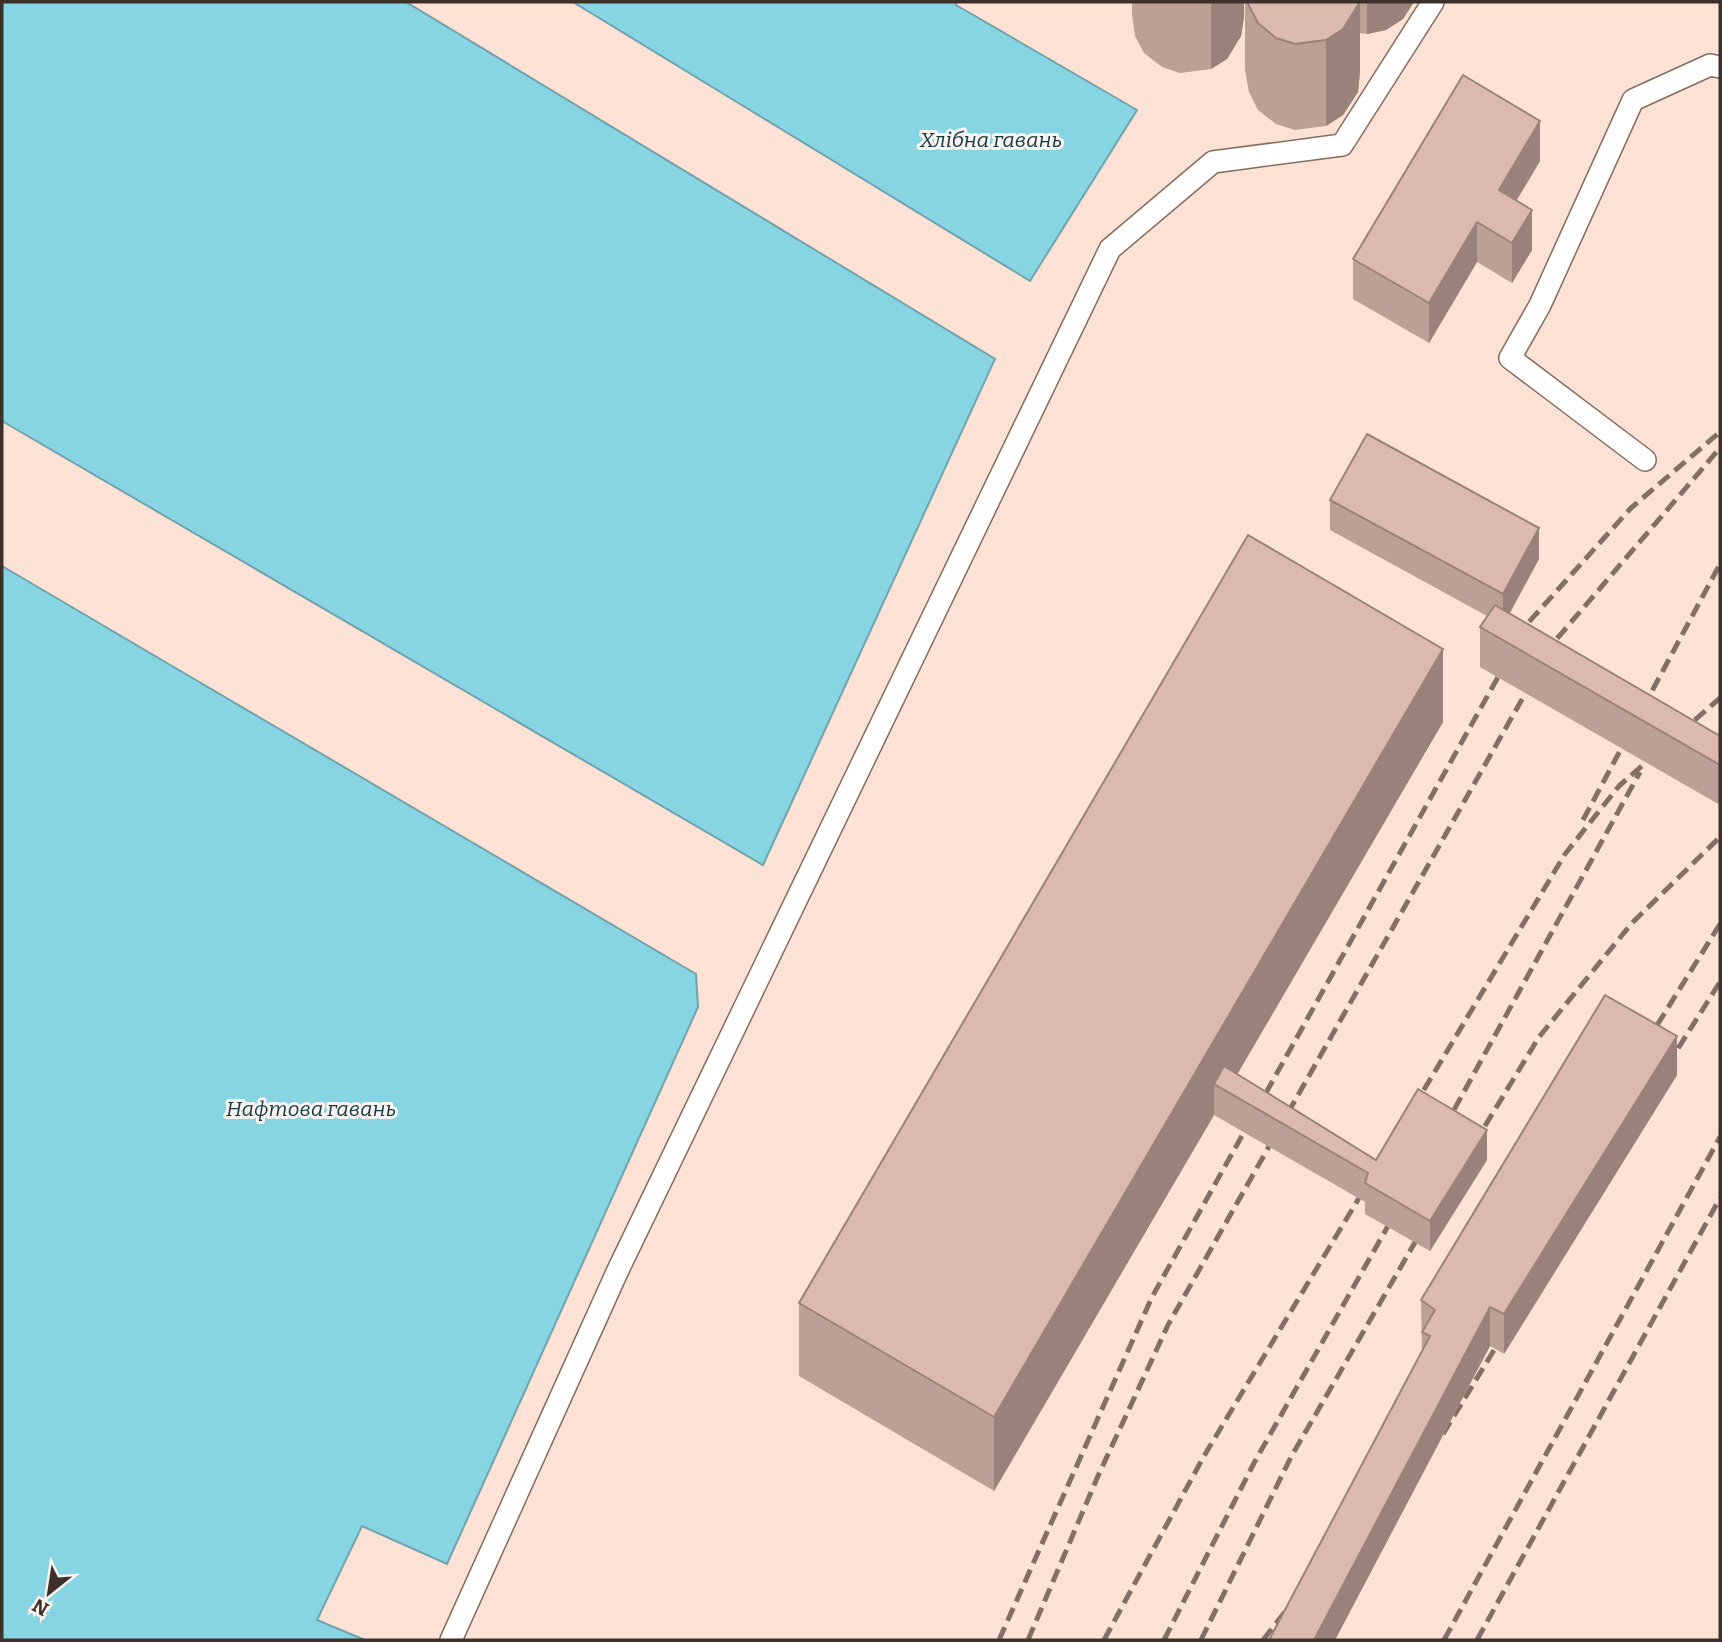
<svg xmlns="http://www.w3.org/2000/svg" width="1722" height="1642" viewBox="0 0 1722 1642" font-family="Bitter,serif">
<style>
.water{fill:#87d4e3;stroke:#71a3ac;stroke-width:2}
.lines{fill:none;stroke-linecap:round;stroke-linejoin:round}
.lane-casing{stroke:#876c5e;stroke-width:24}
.lane{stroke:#fff;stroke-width:21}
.rail{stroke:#827067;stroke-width:5;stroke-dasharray:14 7;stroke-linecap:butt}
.wall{fill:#bc9f96}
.shaded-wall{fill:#99827a}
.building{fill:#dbb9af;stroke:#99827a;stroke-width:2}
.labels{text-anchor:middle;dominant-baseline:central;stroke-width:6;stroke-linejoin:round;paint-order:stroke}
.water-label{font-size:21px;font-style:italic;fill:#153b42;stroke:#faf4f1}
</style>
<rect width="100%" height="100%" fill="#fce2d5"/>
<path class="water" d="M2,2H406L995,359L763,865L2,421Z
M573,2H956V5L1137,110L1030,281Z
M2,566L696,974L698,1007L447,1564L362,1526L317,1620L365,1640H2Z"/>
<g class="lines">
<defs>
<path id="lane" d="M1645,460L1510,358L1540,305L1633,100L1710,65L1720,67
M451,1640L618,1270L1110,249L1213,162L1342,145L1433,2"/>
</defs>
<use href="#lane" class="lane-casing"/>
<use href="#lane" class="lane"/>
<path class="rail" d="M1519,640L1528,623L1631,508L1720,432
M1679,734L1720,698
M1583,820L1720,564
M1646,1043L1720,924
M1667,1066L1720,982
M1413,1108L1565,854L1619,786L1660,750
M1444,1128L1640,772
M1474,1144L1539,1037L1632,923L1720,837
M1443,1434L1505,1332
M999,1640L1152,1297L1507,661
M1028,1640L1098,1476L1168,1325L1555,641L1720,448
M1104,1640L1204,1456L1368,1183
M1164,1640L1254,1463L1397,1210
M1201,1640L1291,1457L1425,1225
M1263,1640L1295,1599
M1444,1640L1720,1137
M1477,1640L1720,1198"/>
</g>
<path class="wall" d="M1132,2H1244V17L1241,36L1227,59L1211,69L1180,73L1162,67L1144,53L1135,36L1132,15Z
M1245,2H1414L1403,19L1386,30L1367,34L1360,33V72L1358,92L1343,115L1326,126L1295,130L1276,124L1258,110L1249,92L1245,70Z
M1540,161L1516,201L1532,250L1512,283L1477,262L1429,343L1353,299V259Z
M1330,500L1539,559L1510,613L1720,736V805L1480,667V627L1487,616L1330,530Z
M1443,722L1237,1074L1376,1160H1487L1430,1251L1365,1214V1202L1214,1115L994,1491L799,1376V1303Z
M1677,1075L1504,1354L1490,1346L1335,1640H1269L1422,1353L1421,1300Z"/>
<path class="shaded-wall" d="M1211,2H1244V17L1241,36L1227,59L1211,69Z
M1358,2H1360V72L1358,92L1343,115L1326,126V40Z
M1367,2H1414L1403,19L1386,30L1367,34Z
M1540,121V161L1499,230V190Z
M1532,210V250L1512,283V243Z
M1477,222V262L1429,343V303Z
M1539,528V559L1503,625V594Z
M1443,649V722L1227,1092L1214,1084V1115L994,1491V1417Z
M1677,1036V1075L1504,1354V1314Z
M1487,1130V1160L1430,1251V1221Z
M1490,1307V1346L1335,1640H1314Z"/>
<path class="building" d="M1248,2H1358V5L1343,29L1326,40L1295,44L1276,38L1258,23L1249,6Z
M1463,75L1540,121L1499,190L1532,210L1512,243L1477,222L1429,303L1353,259Z
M1367,434L1539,528L1503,594L1330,500Z
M1248,535L1443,649L994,1417L799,1303Z
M1495,605L1720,736V765L1480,627Z
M1605,995L1677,1036L1504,1314L1490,1307L1314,1640H1269L1430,1336L1422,1332L1435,1310L1421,1300Z
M1224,1066L1376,1160L1418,1089L1487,1130L1430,1221L1365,1183L1368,1173L1214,1084Z"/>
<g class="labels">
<g class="water-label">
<text x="991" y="140">Хлібна гавань</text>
<text x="311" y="1109">Нафтова гавань</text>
</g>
</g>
<rect width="1722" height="1642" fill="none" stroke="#3d302a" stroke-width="7"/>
<g transform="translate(49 1593) rotate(210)" stroke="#faf4f1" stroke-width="5" paint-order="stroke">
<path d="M0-5L12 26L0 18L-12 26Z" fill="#3d302a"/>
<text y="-10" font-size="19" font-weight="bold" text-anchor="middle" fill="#3d302a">N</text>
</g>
</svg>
